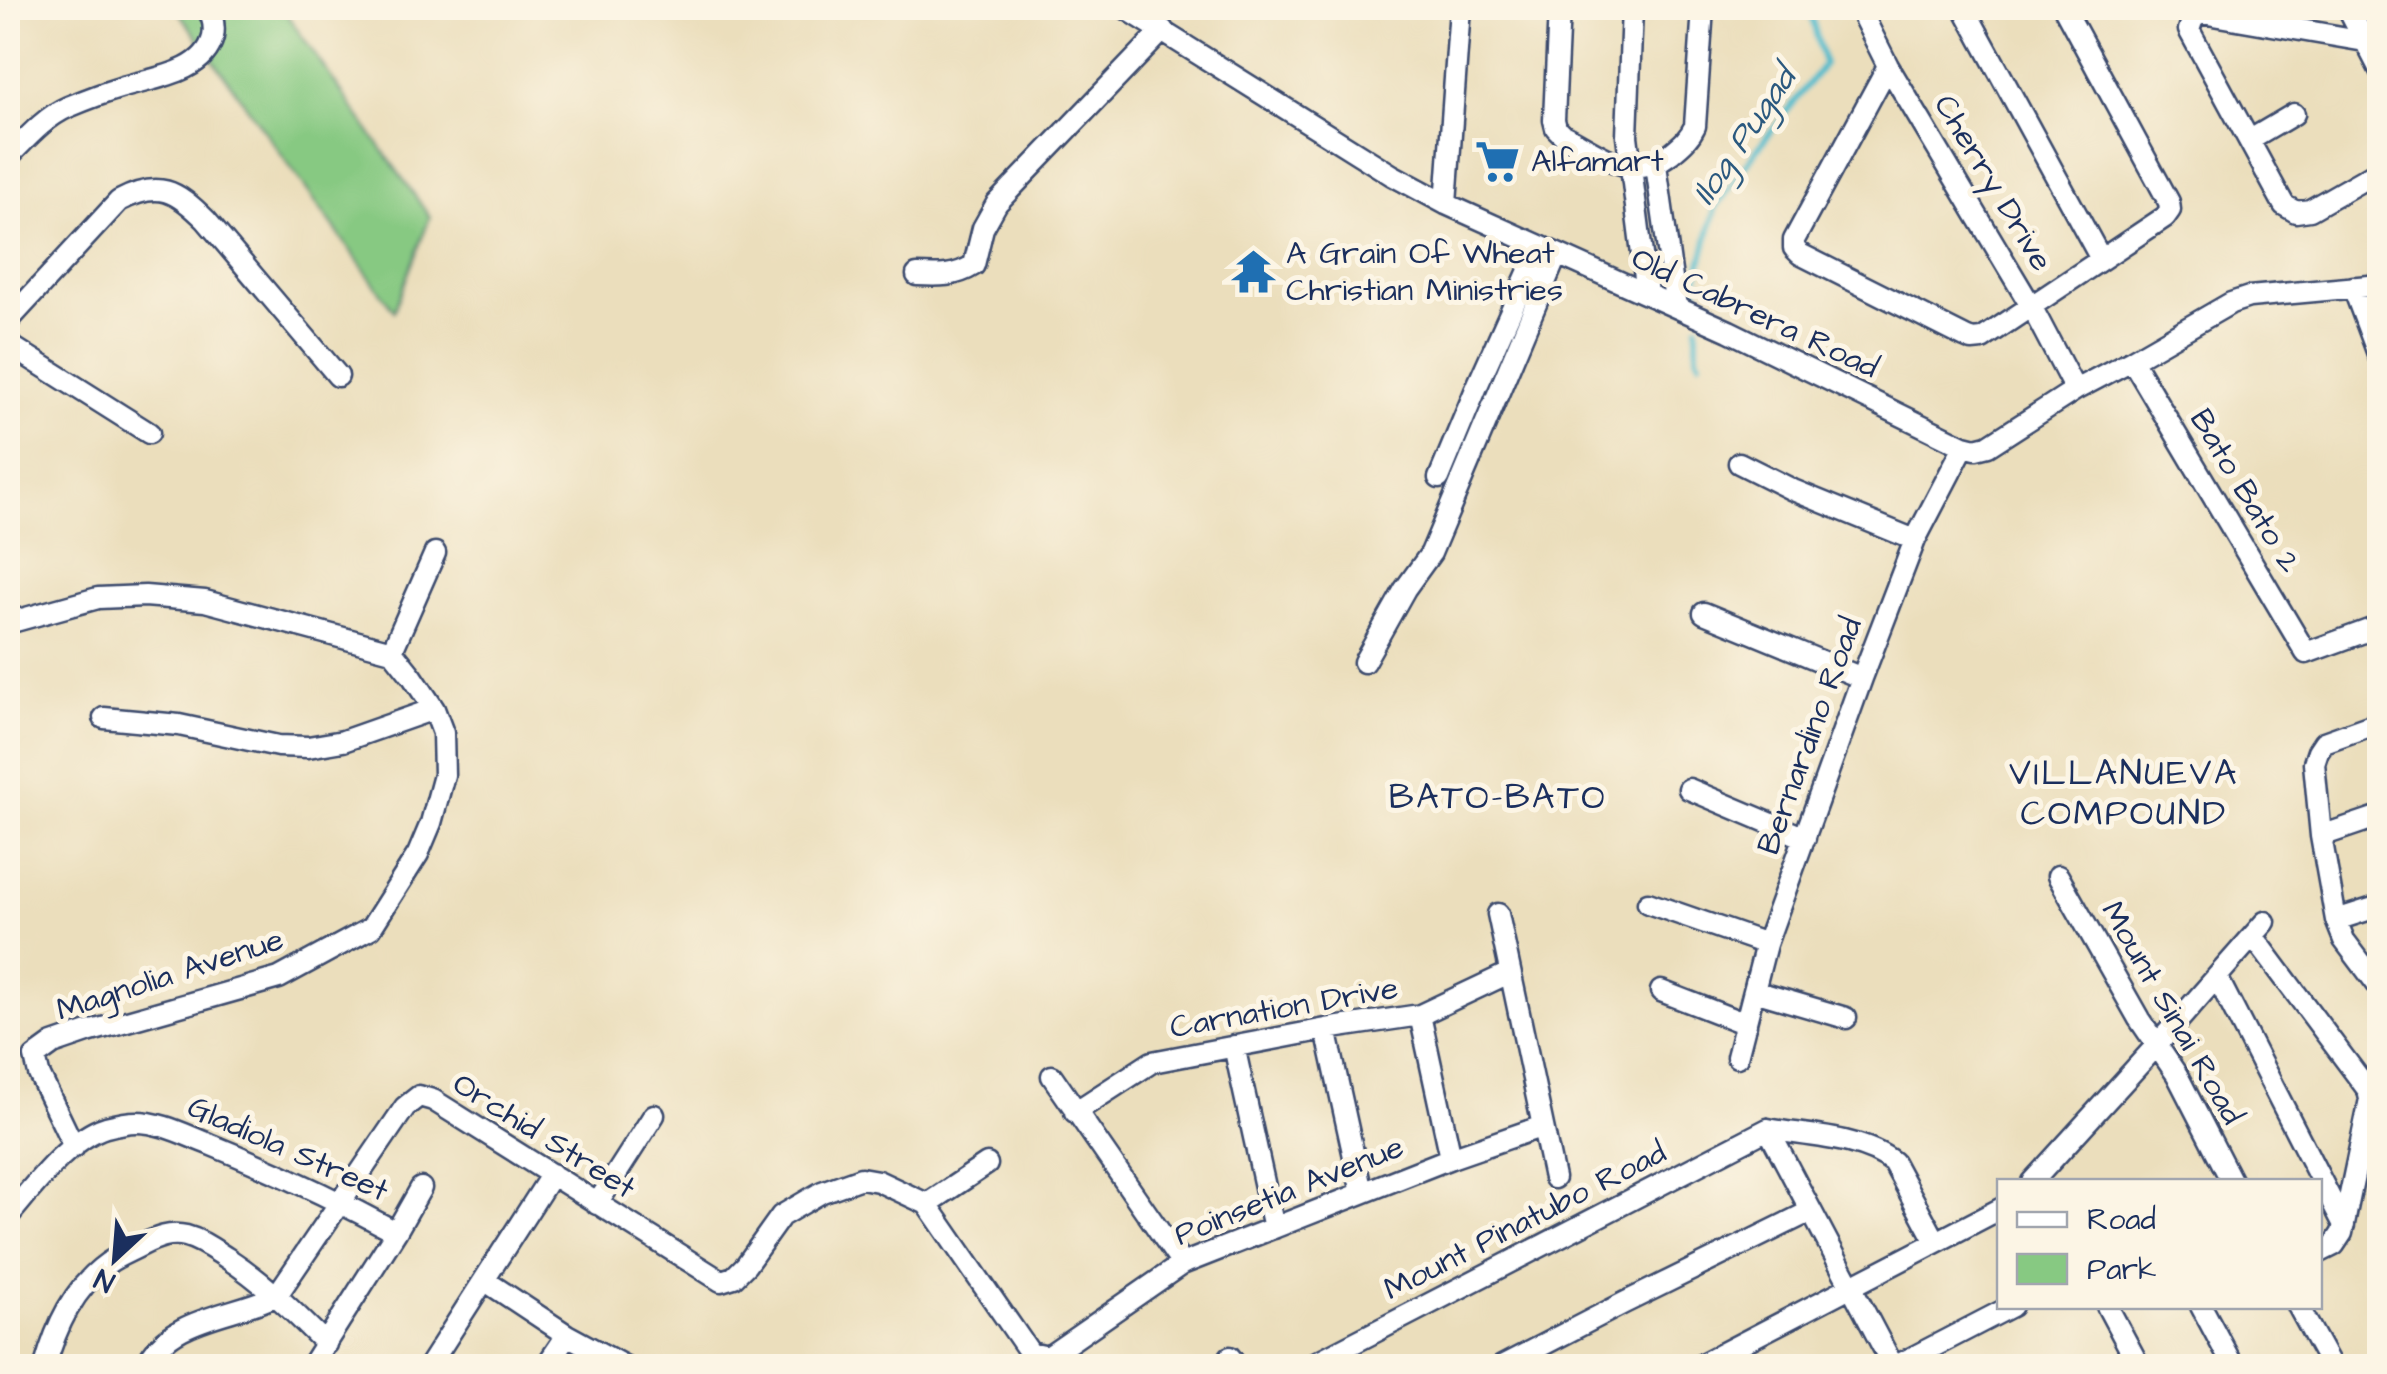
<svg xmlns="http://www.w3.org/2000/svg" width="2387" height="1374" viewBox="0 0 2387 1374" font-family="'Architects Daughter',sans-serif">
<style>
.green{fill:#87c982;stroke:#517c70;stroke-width:2.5}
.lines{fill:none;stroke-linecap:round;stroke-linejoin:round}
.stream{stroke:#50bbcc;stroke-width:6}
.minor-casing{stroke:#3a496c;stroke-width:25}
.minor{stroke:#fff;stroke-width:20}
.labels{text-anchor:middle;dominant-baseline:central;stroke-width:10;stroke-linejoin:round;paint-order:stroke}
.poi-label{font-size:32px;fill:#1b2f5e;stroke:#fcf5e5;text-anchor:start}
.street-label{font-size:32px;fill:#1b2f5e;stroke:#fcf5e5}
.water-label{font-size:35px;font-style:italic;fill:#2b597f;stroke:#fcf5e5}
.neighbourhood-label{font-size:35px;letter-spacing:2.5px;fill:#1b2f5e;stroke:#fcf5e5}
</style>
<rect width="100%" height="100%" fill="#fcf5e5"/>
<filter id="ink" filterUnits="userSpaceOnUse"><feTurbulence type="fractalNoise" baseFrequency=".01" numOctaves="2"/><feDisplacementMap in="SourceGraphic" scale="20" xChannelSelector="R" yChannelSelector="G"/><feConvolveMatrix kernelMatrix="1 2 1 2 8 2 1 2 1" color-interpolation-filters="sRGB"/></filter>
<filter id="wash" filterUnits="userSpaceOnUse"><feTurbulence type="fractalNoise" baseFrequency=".0048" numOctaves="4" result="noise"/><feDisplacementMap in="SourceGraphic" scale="40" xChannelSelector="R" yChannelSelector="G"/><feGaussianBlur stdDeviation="2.25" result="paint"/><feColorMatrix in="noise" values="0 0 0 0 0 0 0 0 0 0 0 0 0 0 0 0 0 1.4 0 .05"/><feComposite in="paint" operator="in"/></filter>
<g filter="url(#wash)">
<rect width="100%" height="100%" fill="#ebdebc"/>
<path class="green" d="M176,8H282L430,217L394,311Z"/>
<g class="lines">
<path class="stream" d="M1697,294V279L1715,209L1756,151L1824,64L1809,8
M1697,326V356L1700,361
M2380,1111L2363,1235L2380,1292"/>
</g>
</g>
<g filter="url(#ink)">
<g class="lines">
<defs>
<path id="minor" d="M1125,8L1392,175L1446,204L1729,331L1964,446L1976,449L1988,446L2075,390L2132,360L2231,303L2249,297L2380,285
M1559,8L1554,120L1556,128L1563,135C1600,153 1632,184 1670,154C1681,145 1689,139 1695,126L1703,8
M1632,8L1627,136L1647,294
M1859,8L1888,66L2031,306L2075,390
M1964,8L2101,259
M2348,8L2380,70
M2365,41L2202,13L2193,18L2189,30L2284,205L2296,212L2310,210L2380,170
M1888,66L1794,240V248L1800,254L1965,337L1972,340L1982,339L2165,217L2170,210L2169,202L2064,8
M2250,140L2294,114
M8,157C26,139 45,117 68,107C85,100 103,93 120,88C151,78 204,74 213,37C215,26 213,16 206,8
M1656,165L1676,307
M1446,204L1460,8
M917,275C938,276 955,277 974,265L983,228L997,203L1163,30
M2353,287L2380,359
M8,321L119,201C159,180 176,190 206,220L338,376
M8,344L149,433
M2132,360L2306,653L2380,626
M1739,463L1793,490L1915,540
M1439,478L1478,384L1540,246
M1704,613L1862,678
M8,623L98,598L145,596L205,601L392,651L412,676L434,709L443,733L444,775L431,823L418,854L371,928L279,978L88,1032L53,1044L35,1057L39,1074L74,1147
M392,651L435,553
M1364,662L1405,589L1431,553L1557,254
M104,718L179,725L278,746L308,747L343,741L434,709
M2380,722L2324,742L2318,751L2314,763L2321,836L2336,920L2344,940L2380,988
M1689,789L1805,838
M2321,836L2380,816
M2058,876L2139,1019L2177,1075L2232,1182
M1648,903L1766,944
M1498,914L1554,1178
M2336,920L2380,906
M2253,936L2368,1090L2370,1099L2342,1233L2334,1245L2320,1252
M2217,977L2344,1225
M1661,991L1746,1024
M1754,991L1846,1018
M1420,1015L1451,1158
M1326,1029L1362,1193
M1234,1046L1274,1228
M1737,1057L1766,944L1862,678L1915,540L1964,446
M1052,1076L1182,1264
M1075,1112L1152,1062L1326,1029L1420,1015L1509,973
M1768,1129L1893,1366
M1768,1129C1807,1136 1862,1137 1893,1162L1936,1242
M2032,1182L2156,1046L2265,922
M597,1204L654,1115
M927,1204L987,1164
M10,1214C34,1186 70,1138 106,1127C114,1125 127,1122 136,1122C161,1122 185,1135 209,1144C273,1170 335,1199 396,1232
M484,1280L567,1335L624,1366
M2107,1306L2139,1366
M2201,1306L2233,1366
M2298,1306L2331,1366
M1230,1357L1236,1366
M45,1366C56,1327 73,1288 108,1263C118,1256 131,1251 142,1245C156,1238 170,1232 186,1236C201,1240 213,1249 227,1258C264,1282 294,1312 326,1344
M146,1366C169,1316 233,1317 277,1295L405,1107L419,1096L433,1100L721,1281L734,1277L746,1265L781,1216L822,1192L861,1178L878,1181L927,1204L1030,1353L1048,1357L1182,1264L1451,1158L1543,1126
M311,1366L396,1232L421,1188
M429,1366L552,1174
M546,1366L567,1335
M1309,1366L1768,1129
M1502,1366L1624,1303L1811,1211
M1698,1366L2000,1209
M1896,1366L2012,1306"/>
</defs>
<use href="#minor" class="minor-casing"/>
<use href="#minor" class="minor"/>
</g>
</g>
<defs>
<symbol id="supermarket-bare" viewBox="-9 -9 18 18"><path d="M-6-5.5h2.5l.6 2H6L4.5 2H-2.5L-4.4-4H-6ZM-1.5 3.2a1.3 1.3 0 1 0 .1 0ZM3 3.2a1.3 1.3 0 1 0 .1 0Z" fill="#1f6fb2" stroke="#fcf5e5" stroke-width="2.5" paint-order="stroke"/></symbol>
<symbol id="temple-bare" viewBox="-9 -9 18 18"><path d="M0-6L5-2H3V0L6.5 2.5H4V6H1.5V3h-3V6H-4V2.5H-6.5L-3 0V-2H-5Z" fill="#1f6fb2" stroke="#fcf5e5" stroke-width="2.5" paint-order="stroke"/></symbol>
</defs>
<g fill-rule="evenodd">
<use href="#supermarket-bare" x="1466" y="130" width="63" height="63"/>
<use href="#temple-bare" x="1222" y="240" width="63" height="63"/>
</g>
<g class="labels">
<g class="poi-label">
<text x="1531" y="161">Alfamart</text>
<text x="1286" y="253">A Grain Of Wheat<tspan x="1286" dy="37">Christian Ministries</tspan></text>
</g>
<g class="street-label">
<text transform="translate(1993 183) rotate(59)">Cherry Drive</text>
<text transform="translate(1755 313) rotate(25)">Old Cabrera Road</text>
<text transform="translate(2245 491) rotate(59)">Bato Bato 2</text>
<text transform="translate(1810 736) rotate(-70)">Bernardino Road</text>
<text transform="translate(170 975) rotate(-18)">Magnolia Avenue</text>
<text transform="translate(1284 1008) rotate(-10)">Carnation Drive</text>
<text transform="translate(2172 1013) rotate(60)">Mount Sinai Road</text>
<text transform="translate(544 1136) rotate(32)">Orchid Street</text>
<text transform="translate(288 1149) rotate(24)">Gladiola Street</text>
<text transform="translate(1289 1191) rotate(-22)">Poinsetia Avenue</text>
<text transform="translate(1525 1221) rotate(-27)">Mount Pinatubo Road</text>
</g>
<g class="water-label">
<text transform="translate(1744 136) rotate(-56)">Ilog Pugad</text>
</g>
<g class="neighbourhood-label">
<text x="2124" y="773">VILLANUEVA<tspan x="2124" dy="40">COMPOUND</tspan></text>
<text x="1498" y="797">BATO-BATO</text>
</g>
</g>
<rect width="2387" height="1374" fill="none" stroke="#fcf5e5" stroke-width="40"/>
<rect x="1997" y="1179" width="325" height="130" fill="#fcf5e5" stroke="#a2a6af" stroke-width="2.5"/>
<rect x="2017" y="1212" width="50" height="15" fill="#ffffff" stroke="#a2a6af" stroke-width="2.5"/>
<text x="2087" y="1229" font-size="30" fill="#1b2f5e">Road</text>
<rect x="2017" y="1254" width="50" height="30" fill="#87c982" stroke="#a2a6af" stroke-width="2.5"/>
<text x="2087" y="1279" font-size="30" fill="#1b2f5e">Park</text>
<g transform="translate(115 1259) rotate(206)" stroke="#fcf5e5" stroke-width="8" paint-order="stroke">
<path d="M0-8L18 38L0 25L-18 38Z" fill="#1b2f5e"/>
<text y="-15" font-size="28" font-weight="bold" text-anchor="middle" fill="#1b2f5e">N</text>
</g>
</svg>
